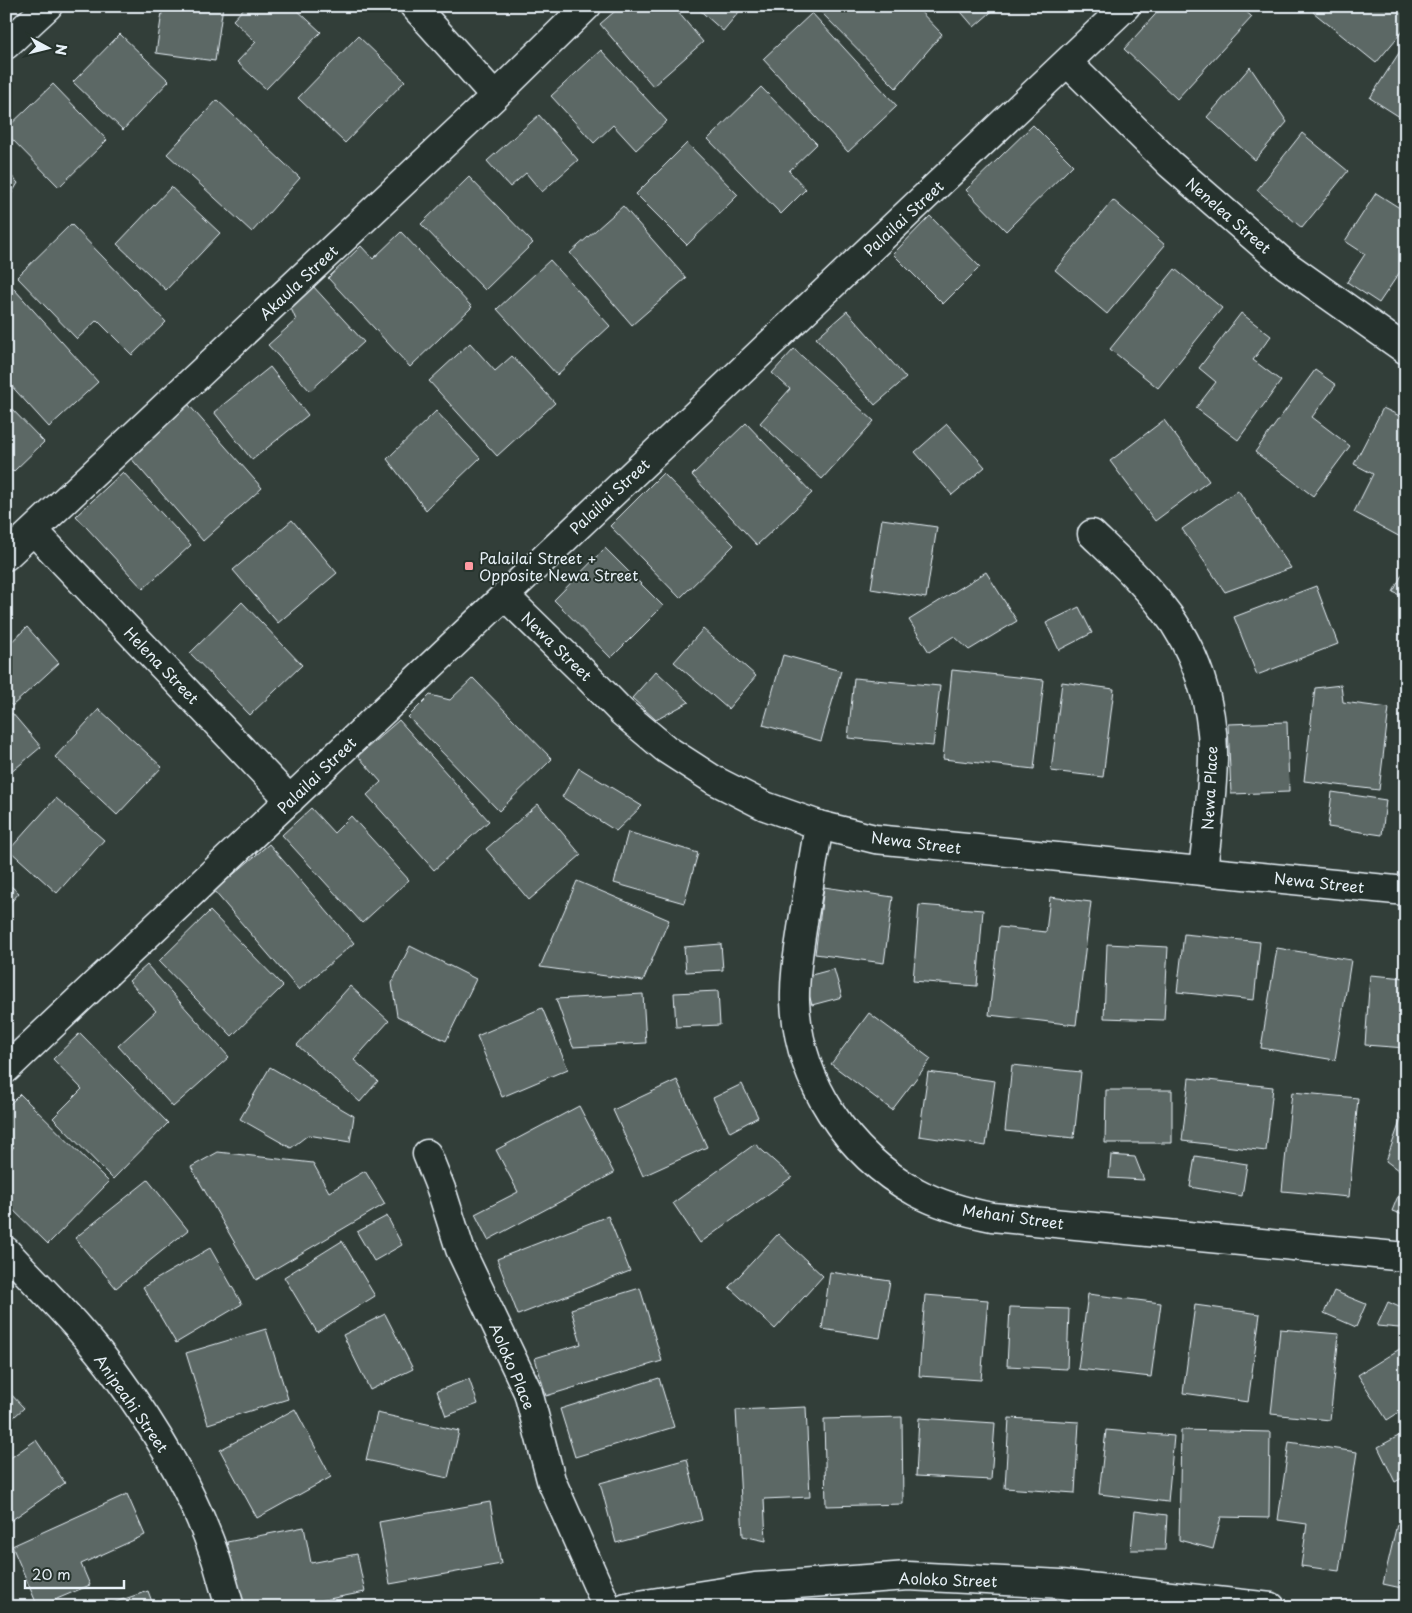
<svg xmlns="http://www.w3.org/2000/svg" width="1412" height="1613" viewBox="0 0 1412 1613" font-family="'Playpen Sans',sans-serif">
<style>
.built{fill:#3f4b46}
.building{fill:#5c6865;stroke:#e8f1f8}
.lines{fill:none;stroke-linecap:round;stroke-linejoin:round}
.minor-casing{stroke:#e8f1f8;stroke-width:31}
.minor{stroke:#26332d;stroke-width:28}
.poi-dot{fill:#ff9aa2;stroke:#26332d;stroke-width:2}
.labels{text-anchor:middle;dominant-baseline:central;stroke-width:4;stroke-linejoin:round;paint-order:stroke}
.street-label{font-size:15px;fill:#e8f1f8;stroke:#26332d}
.poi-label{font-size:15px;fill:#e8f1f8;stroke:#26332d;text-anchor:start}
</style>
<rect width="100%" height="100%" fill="#323e39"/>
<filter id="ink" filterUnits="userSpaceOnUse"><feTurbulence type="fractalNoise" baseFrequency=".02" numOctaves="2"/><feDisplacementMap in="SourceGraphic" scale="10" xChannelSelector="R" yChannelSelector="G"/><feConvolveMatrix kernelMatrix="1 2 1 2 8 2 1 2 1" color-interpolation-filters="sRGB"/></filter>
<g filter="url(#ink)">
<path class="built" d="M6,1556H7L16,1607H6Z"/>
<path class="building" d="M163,6H223L215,61L156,53Z
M246,6H296L295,8L321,32L266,89L237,62L256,42L233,20Z
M621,6H626L638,12L645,6H673L703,42L653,86L600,24Z
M695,6H744L723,31Z
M818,6H915L942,34L896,88L817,8Z
M956,6H998L974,27Z
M1163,6H1240L1252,17L1177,99L1124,49Z
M1318,6H1406V27L1376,63L1313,12Z
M812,13L897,106L848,152L763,59Z
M120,34L169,81L123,130L73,82Z
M358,36L405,81L345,143L298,98Z
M1406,42V121L1370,98Z
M601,50L667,121L636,150L613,125L594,143L551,96Z
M1250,67L1287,122L1255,160L1207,117Z
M53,84L107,140L59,187L6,133V129Z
M761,87L817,144L789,171L806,189L781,214L708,139Z
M217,100L300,178L252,232L167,154Z
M539,115L578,160L542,192L526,173L510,187L487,161Z
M1033,125L1073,165L1006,231L966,190Z
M1302,133L1348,171L1302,228L1257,190Z
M687,143L738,195L687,245L636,194Z
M6,170L18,183L6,203Z
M469,177L533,243L485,290L421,224Z
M171,187L220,233L166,290L117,244Z
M1376,193L1406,212V263L1379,303L1347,282L1365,254L1345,241Z
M1113,200L1165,245L1107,314L1055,270Z
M623,206L686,278L632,325L570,253Z
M930,216L980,267L943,304L893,254Z
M71,224L166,322L132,355L97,320L77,339L17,277Z
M401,232L472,307L410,367L328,278L361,246L373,259Z
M550,260L610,326L557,375L497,309Z
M1175,269L1222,308L1158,388L1110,349Z
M6,280L98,382L49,427L6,380Z
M312,285L364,342L310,391L268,345L296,320L290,306Z
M847,311L906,378L875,405L816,338Z
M1241,313L1271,336L1253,360L1281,381L1238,440L1196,408L1216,382L1199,368Z
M470,343L495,371L512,356L555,403L497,456L429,381Z
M794,349L874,421L822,479L760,423L790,389L772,373Z
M270,367L308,415L252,460L214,412Z
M1315,370L1336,385L1312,417L1350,446L1313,496L1255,452Z
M6,403L44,442L13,472L6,465Z
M188,404L262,488L203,541L129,456Z
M1383,408L1406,419V536L1404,539L1354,512L1373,474L1354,464Z
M436,411L480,458L426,510L387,459Z
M1164,420L1209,481L1155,521L1110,461Z
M746,423L812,493L757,545L692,475Z
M947,424L985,467L952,495L915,452Z
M123,472L191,545L143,589L76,516Z
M663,473L734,545L680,598L610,526Z
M1238,490L1291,568L1225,592L1182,529Z
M882,519L937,527L926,598L871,589Z
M292,520L337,573L278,623L233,570Z
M605,548L663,606L611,658L554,600Z
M1406,567V598L1393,592Z
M986,572L1017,621L969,650L954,636L929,652L909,620Z
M1316,586L1338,644L1257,675L1234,617Z
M242,602L302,665L250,715L190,653Z
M1079,607L1092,633L1059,650L1046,623Z
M27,627L59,663L12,706L6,700V647Z
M703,629L756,676L728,709L674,662Z
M783,655L841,671L821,741L763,725Z
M952,670L1044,680L1034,769L943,759Z
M656,671L689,702L656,720L632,698Z
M473,678L552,759L499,811L408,717L430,695L450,700Z
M854,678L940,686L933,746L848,738Z
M1062,682L1114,689L1103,777L1051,771Z
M1341,685L1343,702L1389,708L1379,790L1304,781L1315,688Z
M99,709L162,767L117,815L55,757Z
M12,713L41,747L9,774L6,771V718Z
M399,720L489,821L434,870L367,795L381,782L358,756Z
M1287,722L1289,792L1231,794L1228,724Z
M579,768L642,806L616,831L562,797Z
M1332,792L1386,800L1382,835L1328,827Z
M56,798L104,840L57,893L9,850Z
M538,804L581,855L529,900L486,849Z
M311,808L334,833L351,816L409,880L362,923L282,835Z
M628,832L698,853L684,903L614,883Z
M269,844L354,943L299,990L214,891Z
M577,881L669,920L643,981L540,967Z
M6,882L19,893L6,908Z
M824,887L893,897L884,963L815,954Z
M1050,897L1091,902L1076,1025L989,1015L999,927L1046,932Z
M919,905L983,910L977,986L913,981Z
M210,911L283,986L232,1036L159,961Z
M1184,934L1260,942L1254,1000L1177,992Z
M721,944L723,970L686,972L684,947Z
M1107,944L1168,947L1164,1020L1104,1018Z
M410,946L476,979L446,1041L397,1016L392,983Z
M1277,948L1351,960L1335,1060L1261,1048Z
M147,965L229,1057L173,1107L118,1046L156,1011L129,981Z
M834,969L842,997L812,1005L804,977Z
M1370,975L1406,978V1048L1365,1045Z
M350,986L389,1021L354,1060L378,1081L360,1102L297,1045Z
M718,991L720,1025L676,1027L674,993Z
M643,994L646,1043L573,1047L556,999Z
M542,1008L568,1069L502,1097L477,1036Z
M869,1013L931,1059L892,1110L831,1064Z
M80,1033L168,1123L113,1179L53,1118L82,1089L53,1059Z
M1012,1065L1081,1072L1074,1138L1005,1131Z
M270,1067L354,1116L350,1142L308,1135L291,1148L240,1119Z
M928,1072L995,1081L986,1146L919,1136Z
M1189,1078L1273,1087L1266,1151L1182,1141Z
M677,1080L707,1147L643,1176L613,1110Z
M742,1084L758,1117L730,1132L713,1098Z
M1106,1090H1172V1143H1105Z
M1292,1092L1358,1098L1349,1197L1282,1191Z
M20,1094L109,1182L48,1244L6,1203V1155L14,1147L6,1139V1108Z
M1406,1105V1216L1392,1211L1406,1176L1386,1161Z
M579,1106L614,1173L488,1240L475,1214L518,1192L496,1150Z
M755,1144L792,1177L700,1243L673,1203Z
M218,1152L313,1163L329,1192L365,1171L385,1204L256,1280L191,1167Z
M1111,1155L1135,1157L1144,1180L1109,1178Z
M1195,1156L1247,1164L1242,1196L1190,1187Z
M148,1180L188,1230L116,1288L75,1238Z
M387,1216L402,1245L374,1261L357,1232Z
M608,1216L630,1271L518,1315L497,1259Z
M778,1234L823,1276L775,1329L729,1287Z
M342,1241L375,1296L317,1332L284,1277Z
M210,1248L242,1304L176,1343L143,1287Z
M830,1272L890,1281L880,1338L822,1329Z
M640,1288L662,1361L546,1396L535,1358L581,1344L571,1309Z
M1334,1291L1366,1304L1356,1327L1324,1313Z
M1088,1294L1161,1303L1151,1377L1078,1369Z
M925,1295L988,1300L981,1380L919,1376Z
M1388,1302L1406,1310V1315L1399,1328L1377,1326Z
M1195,1305L1260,1314L1248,1402L1183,1393Z
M1010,1307L1069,1309L1067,1369L1007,1366Z
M385,1314L413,1369L370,1390L343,1335Z
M266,1329L288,1399L208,1424L186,1353Z
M1280,1329L1339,1334L1330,1420L1271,1414Z
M1406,1345V1408L1387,1420L1358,1375Z
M659,1378L674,1427L575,1457L560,1409Z
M469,1379L478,1404L446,1416L437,1391Z
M6,1389L24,1408L6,1424Z
M806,1407L810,1497L764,1499L766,1541L743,1536L736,1410Z
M295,1409L331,1477L257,1518L220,1450Z
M377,1413L459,1431L448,1478L366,1460Z
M902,1417L903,1504L826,1506L824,1419Z
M919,1418L995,1423L991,1480L916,1476Z
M1009,1418L1079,1422L1075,1493L1005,1488Z
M1106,1430L1174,1436L1168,1502L1099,1494Z
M1181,1430L1270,1432L1269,1518L1221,1517L1213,1549L1179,1540Z
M1406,1432V1476L1395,1482L1378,1447Z
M36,1440L65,1483L6,1524V1461Z
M1289,1442L1357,1452L1339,1571L1301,1566L1307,1524L1278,1520Z
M687,1459L702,1520L616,1543L600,1483Z
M127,1494L145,1535L81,1564L90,1585L38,1607L12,1546Z
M490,1502L501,1564L390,1584L379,1522Z
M1135,1511L1167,1515L1165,1550H1131Z
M1397,1524L1406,1526V1589L1383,1584Z
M304,1527L311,1563L357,1554L365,1592L288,1607H239L227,1542Z
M148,1591L154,1607H101Z"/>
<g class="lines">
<defs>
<path id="minor" d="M414,6L495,96
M6,45L48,6
M1067,62L1170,164L1286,265L1406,350
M34,531L290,800
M1092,534C1117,558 1142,581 1163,608C1195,648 1213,703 1213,753C1213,793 1207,832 1203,871
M6,556L495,96L587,6
M505,596L582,671L622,712L666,749L714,780L765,806L819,825L875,839L1406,891
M819,825C814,855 809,885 804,915C800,944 794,973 795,1002C799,1082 847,1154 916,1192C940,1205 966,1212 992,1217L1406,1257
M6,1069L1126,6
M427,1154L441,1189L460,1249L528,1392L551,1480L607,1607
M6,1251C44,1292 85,1331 117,1376C158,1432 194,1494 216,1559C221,1575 225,1591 230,1607
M626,1607L755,1587L908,1576L1061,1584L1271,1607"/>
</defs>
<use href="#minor" class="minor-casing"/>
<use href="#minor" class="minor"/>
</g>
</g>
<rect class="poi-dot" x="464" y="561" width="10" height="10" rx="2.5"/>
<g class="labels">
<g class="street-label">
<text transform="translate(1229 215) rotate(41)">Nenelea Street</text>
<text transform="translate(903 218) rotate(-43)">Palailai Street</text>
<text transform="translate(298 282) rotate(-43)">Akaula Street</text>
<text transform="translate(609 496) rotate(-43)">Palailai Street</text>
<text transform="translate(557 646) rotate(44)">Newa Street</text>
<text transform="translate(162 665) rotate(46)">Helena Street</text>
<text transform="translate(316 775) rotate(-44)">Palailai Street</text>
<text transform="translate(1209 788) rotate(-87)">Newa Place</text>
<text transform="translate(916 842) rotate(7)">Newa Street</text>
<text transform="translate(1319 882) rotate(6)">Newa Street</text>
<text transform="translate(1013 1216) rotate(8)">Mehani Street</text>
<text transform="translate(513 1366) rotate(67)">Aoloko Place</text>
<text transform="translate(132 1403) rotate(55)">Anipeahi Street</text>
<text transform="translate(948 1579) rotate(2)">Aoloko Street</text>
</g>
<g class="poi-label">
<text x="479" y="557">Palailai Street +<tspan x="479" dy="17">Opposite Newa Street</tspan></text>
</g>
</g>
<rect width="1412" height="1613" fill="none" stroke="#26332d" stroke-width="25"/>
<rect x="12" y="12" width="1387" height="1588" fill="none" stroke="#e8f1f8" stroke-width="2" filter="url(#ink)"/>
<g transform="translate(48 48) rotate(97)" stroke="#26332d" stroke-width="4" paint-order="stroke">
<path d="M0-4L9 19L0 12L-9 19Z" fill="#e8f1f8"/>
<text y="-8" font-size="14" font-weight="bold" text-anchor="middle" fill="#e8f1f8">N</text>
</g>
<path d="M25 1580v8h99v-8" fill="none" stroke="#e8f1f8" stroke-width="2.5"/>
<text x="32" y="1580" font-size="15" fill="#e8f1f8" stroke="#26332d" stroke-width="4" paint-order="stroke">20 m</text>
</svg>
